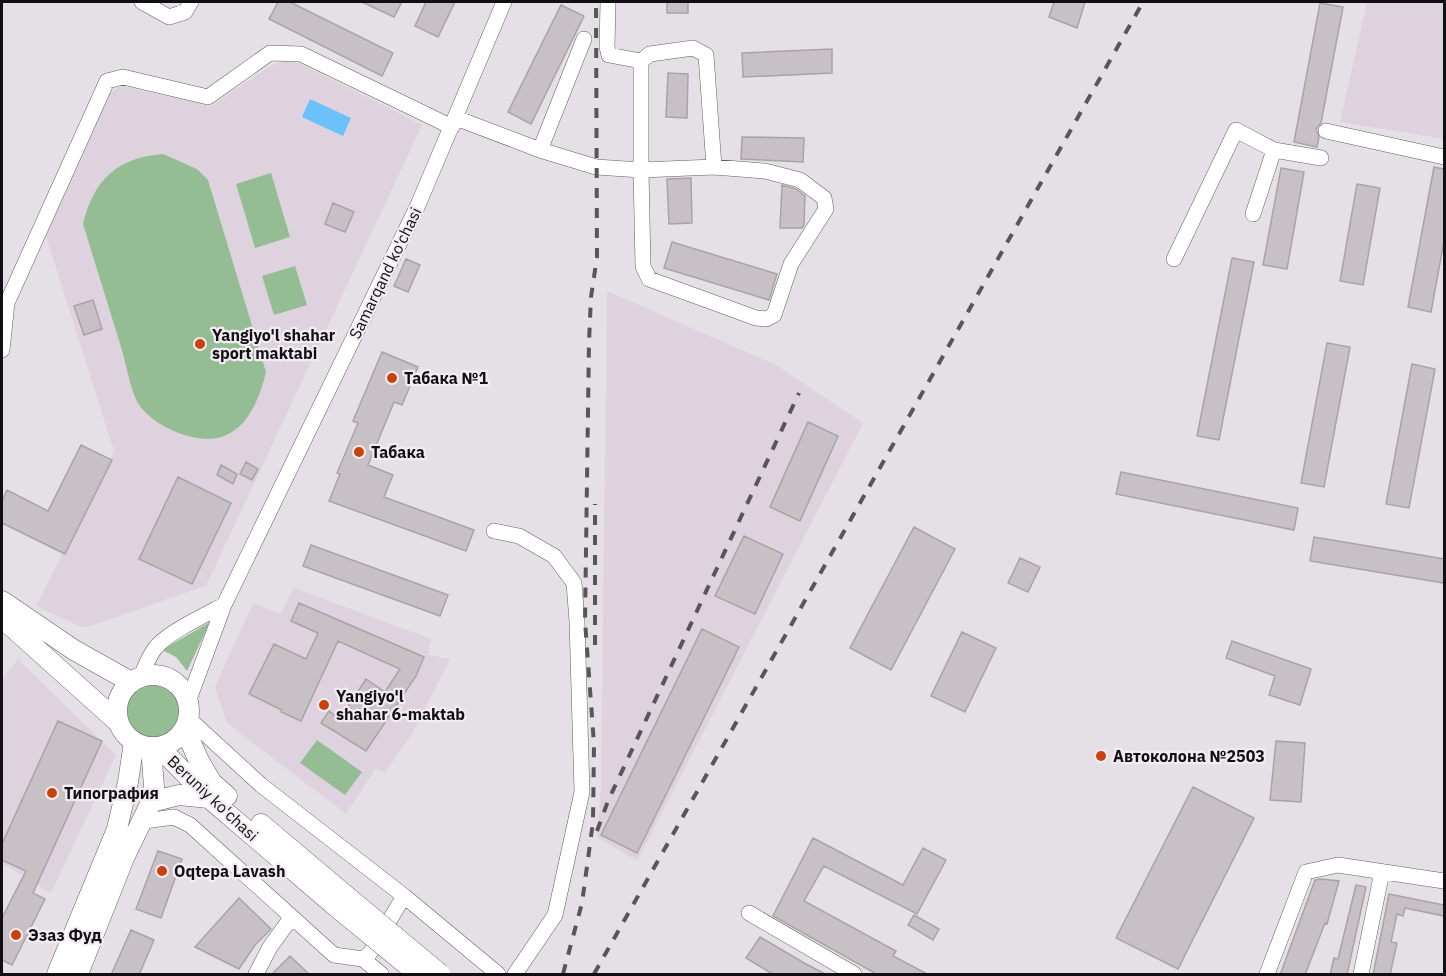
<svg xmlns="http://www.w3.org/2000/svg" width="1446" height="976" viewBox="0 0 1446 976" font-family="'IBM Plex Sans',sans-serif">
<style>
.built{fill:#ddd2de}
.green{fill:#95bd94}
.water{fill:#6cc1fb}
.building{fill:#c7c1c6;stroke:#a9a3a8;stroke-width:1.5}
.lines{fill:none;stroke-linecap:round;stroke-linejoin:round}
.minor-casing{stroke:#625d62;stroke-width:16}
.major-casing{stroke:#625d62;stroke-width:21}
.minor{stroke:#fff;stroke-width:15}
.major{stroke:#fff;stroke-width:20}
.rail{stroke:#595659;stroke-width:4;stroke-dasharray:10 10;stroke-linecap:butt}
.major-bridge-casing{stroke:#625d62;stroke-width:21;stroke-linecap:butt}
.major-bridge{stroke:#fff;stroke-width:20}
.poi-dot{fill:#c9420c;stroke:#f3edf3;stroke-width:2}
.labels{text-anchor:middle;dominant-baseline:central;stroke-width:4.5;stroke-linejoin:round;paint-order:stroke}
.street-label{font-size:16px;fill:#110f11;stroke:#f3edf3}
.poi-label{font-size:16px;font-weight:bold;fill:#110f11;stroke:#f3edf3;text-anchor:start}
</style>
<rect width="100%" height="100%" fill="#e5e0e6"/>
<path class="built" d="M1367,2H1444V139L1340,122Z
M282,61L299,63L422,125L206,586L84,628L36,606L114,451L46,236L110,93L121,86L211,106L267,68Z
M607,291L776,365L863,423L637,861L597,837L601,789Z
M294,588L431,639L428,655L450,659L412,734L385,772L376,768L346,814L227,723L215,687L253,603L280,614Z
M18,659L116,755L51,893L2,863V679Z"/>
<path class="green" d="M163,154L197,169L208,180L266,372C260,398 247,432 217,438C192,443 151,425 138,403C131,391 126,364 122,350C109,308 96,266 83,224C94,179 117,158 163,154Z
M271,173L290,237L255,248L236,184Z
M295,266L307,305L274,315L262,276Z
M210,622L187,671L176,657L162,650Z
M124 711a28 28 0 1 1 56 0a28 28 0 1 1-56 0Z
M317,740L362,772L345,795L300,763Z"/>
<path class="water" d="M310,99L351,118L343,136L302,117Z"/>
<path class="building" d="M278,2H290L393,53L382,76L269,19Z
M362,2H402L394,17Z
M426,2H455L438,37L415,26Z
M667,2H688V13H667Z
M1054,2H1085L1077,28L1049,17Z
M1320,3L1343,7L1321,123L1316,129L1319,137L1317,147L1294,142Z
M561,5L584,16L531,124L508,112Z
M832,49V73L743,77L742,53Z
M668,73L688,74L687,118L666,117Z
M742,137L804,138L803,162L741,159Z
M1434,167L1444,169V241L1431,312L1408,307Z
M1281,168L1304,172L1287,269L1263,265Z
M691,178L692,223L669,224L667,179Z
M1357,184L1380,188L1363,285L1340,281Z
M782,185L796,189L805,196L804,225L802,228H780Z
M333,203L354,212L345,232L325,224Z
M672,242L777,274L769,300L664,268Z
M1232,258L1254,262L1219,440L1197,436Z
M406,259L420,265L408,292L394,286Z
M93,300L102,329L84,335L74,306Z
M1327,343L1350,347L1324,487L1301,483Z
M382,352L418,367L402,405L394,402L368,465L393,475L384,497L474,530L466,551L329,501L340,474L337,473L358,423L353,421Z
M1412,364L1435,369L1409,508L1386,504Z
M808,422L838,436L800,521L770,507Z
M81,445L112,460L65,554L2,523V501L7,490L48,511Z
M246,462L258,469L252,480L240,474Z
M221,465L237,474L233,484L217,475Z
M1121,472L1298,508L1294,530L1116,494Z
M178,477L231,503L192,584L139,559Z
M914,527L955,549L891,670L850,648Z
M744,536L783,554L755,614L715,596Z
M1314,537L1444,559V583L1310,561Z
M311,545L448,595L440,616L303,566Z
M1020,558L1040,567L1028,592L1008,583Z
M299,603L424,657L416,676L366,751L321,723L329,711L340,719L366,679L385,692L400,669L338,641L301,721L281,712L282,710L249,694L274,644L306,659L318,633L291,621Z
M702,629L739,647L637,853L601,835Z
M962,632L996,648L965,712L931,696Z
M1232,641L1311,669L1300,705L1269,695L1275,676L1226,658Z
M58,721L102,741L33,893L45,899L12,965L2,960V918L26,871L2,860V844Z
M1276,741L1305,743L1301,802L1270,800Z
M1193,787L1254,818L1178,969L1116,938Z
M813,838L903,885L923,848L946,860L917,914L824,866L804,901L896,951L893,956L929,975H878L773,916Z
M158,851L182,859L161,918L136,909Z
M1321,879L1339,881L1327,924L1325,923L1305,975H1280L1315,880Z
M1356,885L1366,887L1347,975H1330L1334,958L1338,959Z
M1389,894L1444,905V916L1405,908L1403,916L1397,914L1391,942L1397,943L1390,975H1373Z
M239,898L271,929L255,945L239,969L195,947Z
M914,915L939,929L933,940L908,925Z
M131,930L154,940L139,975H111Z
M760,937L806,964L827,975H774L746,958Z
M290,956L310,975H271Z"/>
<g class="lines">
<defs>
<path id="minor" d="M142,2L169,17L185,12L191,2
M608,2L607,47L609,55L641,61
M456,118L540,150L596,167L641,170V61L650,54L693,48L706,55L714,167
M1326,131L1444,157
M540,150L584,39
M1274,150L1321,158
M714,167L765,171L800,180L824,198L826,209L791,264L774,315L766,319L756,318L649,279L643,266L641,170Z
M1174,259L1236,130L1274,150L1253,214
M2,350L7,303L107,81L123,77L208,97L270,53L301,54L452,127
M494,531L519,536L554,556L574,583L577,621L582,792L555,915L515,974
M141,677C145,666 149,656 156,647C169,632 205,615 224,605
M188,702L224,605L418,205L504,2
M189,719L261,785L404,896L498,974
M144,821L174,817L190,825L334,955L363,959L370,953L404,896
M749,913L854,974
M363,959L381,974
M256,974L270,947L291,918
M1267,974L1306,872L1338,865L1444,881
M1361,974L1382,872"/>
<path id="major" d="M2,601L74,650L131,682
M2,618L119,723
M117 711a36 36 0 1 1 72 0a36 36 0 1 1-72 0Z
M185,729L198,759L212,783L227,796
M159,747L209,798L334,905
M151,802L179,795L209,798
M261,824L344,894
M57,974L117,829L128,782L134,742
M78,974L124,858L151,802L154,787L151,747"/>
</defs>
<use href="#minor" class="minor-casing"/>
<use href="#major" class="major-casing"/>
<use href="#minor" class="minor"/>
<use href="#major" class="major"/>
<path class="rail" d="M595,645V504
M597,831L608,801L799,393
M563,974L582,903L593,822L594,744L585,621L589,342L591,297L597,257L596,2
M594,974L1143,2"/>
<defs>
<path id="major-bridge" d="M344,894L440,974
M334,905L418,974"/>
</defs>
<use href="#major-bridge" class="major-bridge-casing"/>
<use href="#major-bridge" class="major-bridge"/>
</g>
<g class="poi-dot">
<circle cx="200" cy="344" r="6"/>
<circle cx="392" cy="378" r="6"/>
<circle cx="359" cy="452" r="6"/>
<circle cx="324" cy="705" r="6"/>
<circle cx="1101" cy="756" r="6"/>
<circle cx="52" cy="793" r="6"/>
<circle cx="162" cy="871" r="6"/>
<circle cx="16" cy="935" r="6"/>
</g>
<g class="labels">
<g class="street-label">
<text transform="translate(385 273) rotate(-64)">Samarqand ko'chasi</text>
<text transform="translate(213 798) rotate(43)">Beruniy ko'chasi</text>
</g>
<g class="poi-label">
<text x="212" y="335">Yangiyo'l shahar<tspan x="212" dy="18">sport maktabi</tspan></text>
<text x="404" y="378">Табака №1</text>
<text x="371" y="452">Табака</text>
<text x="336" y="696">Yangiyo'l<tspan x="336" dy="18">shahar 6-maktab</tspan></text>
<text x="1113" y="756">Автоколона №2503</text>
<text x="64" y="793">Типография</text>
<text x="174" y="871">Oqtepa Lavash</text>
<text x="28" y="935">Эзаз Фуд</text>
</g>
</g>
<rect width="1446" height="976" fill="none" stroke="#110f11" stroke-width="6"/>
</svg>
